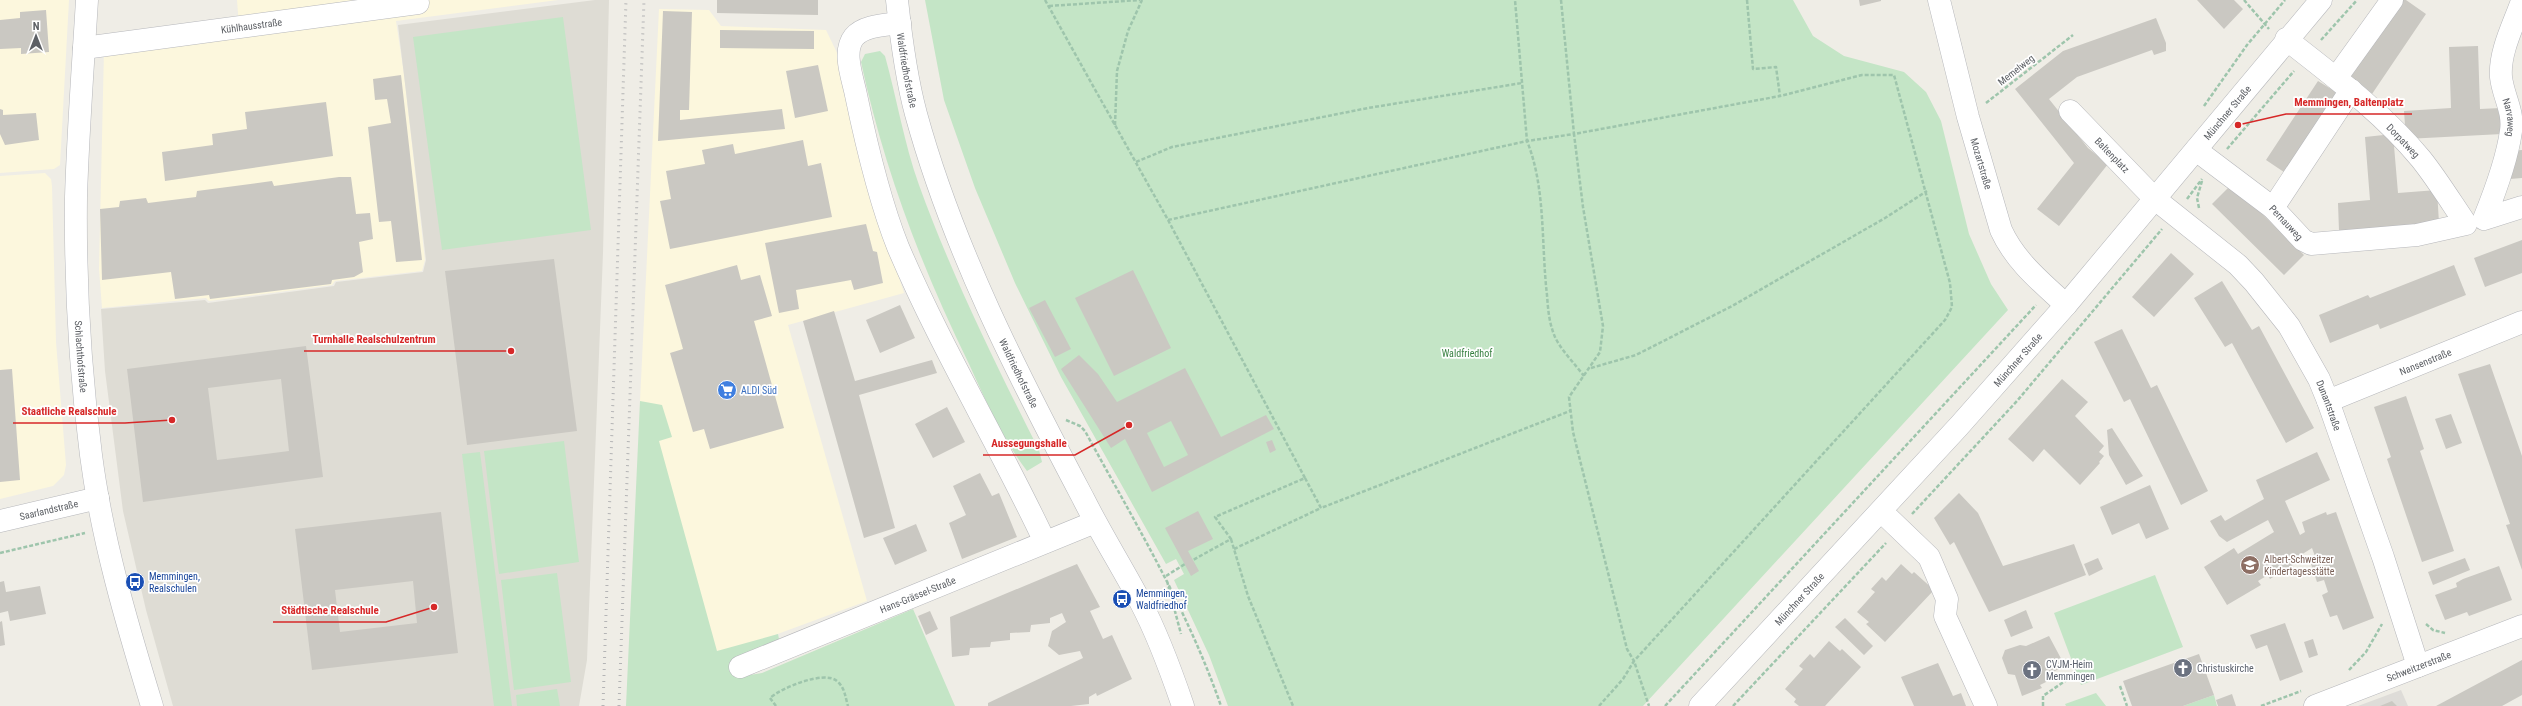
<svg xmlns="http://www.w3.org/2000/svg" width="2522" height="706" viewBox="0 0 2522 706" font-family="'Roboto Condensed',sans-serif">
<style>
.commercial{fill:#fcf7dd}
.industrial{fill:#dedcd8}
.education{fill:#dedcd4}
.green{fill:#c4e5c6}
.building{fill:#cac8c2;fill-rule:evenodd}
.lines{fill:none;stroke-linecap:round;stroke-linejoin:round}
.minor-casing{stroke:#b6b7bb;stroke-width:23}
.path{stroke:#9ec5ac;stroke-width:2.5;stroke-dasharray:4 2;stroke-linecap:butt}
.minor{stroke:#fff;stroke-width:22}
.rail{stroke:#b4b4b5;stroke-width:3;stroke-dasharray:1 5;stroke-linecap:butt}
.labels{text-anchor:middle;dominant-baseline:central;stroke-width:3.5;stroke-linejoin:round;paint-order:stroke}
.street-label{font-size:10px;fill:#5d6065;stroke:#fff}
.park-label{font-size:10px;fill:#398042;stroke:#fff}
.shop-label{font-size:10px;fill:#366cbe;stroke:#fff;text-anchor:start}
.education-label{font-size:10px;fill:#785e54;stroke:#fff;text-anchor:start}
.transit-label{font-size:10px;fill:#164399;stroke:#fff;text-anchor:start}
.worship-label{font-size:10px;fill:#5b616d;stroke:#fff;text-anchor:start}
.leader{fill:none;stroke:#d62828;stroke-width:1.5}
.callout-dot{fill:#d62828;stroke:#fff;stroke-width:1.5}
.callout-label{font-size:11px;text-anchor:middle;font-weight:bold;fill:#d62828;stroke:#fff;stroke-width:3.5;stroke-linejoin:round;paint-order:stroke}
</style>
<rect width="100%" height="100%" fill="#efede6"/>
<path class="commercial" d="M0,0H69L60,165L54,169L0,173Z
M237,0H558L396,21L404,74L425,260L422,271L335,281L332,285L209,301L206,298L102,308L99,269L104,50L239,26Z
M659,9L709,10L721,26L826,30L839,57L859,152L904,293L788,325L867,601L710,659L640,401Z
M45,173L51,179L52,186L56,342L66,465L64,475L53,486L0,499V176Z"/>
<path class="industrial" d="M2401,690L2408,706H2358Z"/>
<path class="education" d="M595,0H609L603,253L587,660L579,706H173L146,610L123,511L105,371L101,309L205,300L208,303L334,286L336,282L423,272L426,260L398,25Z"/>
<path class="green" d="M925,0H1793L1813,36L1844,56L1904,72L1926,92L1941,121L1969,234L1991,284L2008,310L1643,706H1228L1209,655L1174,580L1184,574L1176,559L1166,564L1061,377L1015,283L975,188L944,100Z
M563,17L591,230L442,250L413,37Z
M880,51L885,56C897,99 904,143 919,185C952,276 995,363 1039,450L1042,462L1027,471C1002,438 986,401 969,364C921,266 884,169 861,62L865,54Z
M640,401L662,405L672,437L659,441L717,651L778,634L779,639L772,647L730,664L734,675L744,676L762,673L913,609L955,706H626Z
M564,441L579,562L499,574L484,451Z
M480,452L512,706H494L462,454Z
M557,573L571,682L514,690L501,580Z
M2155,575L2183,647L2081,685L2054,613Z
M557,689L560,706H517L516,695Z
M2096,693L2106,706H2066L2065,704Z
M2214,695L2217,706H2183Z"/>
<path class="building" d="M717,0H818V15L717,13Z
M1859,0H1881V1L1860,6Z
M2197,0H2234L2243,9L2224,29Z
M2401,0H2406L2426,14L2372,94L2350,78Z
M46,10L49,52L21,54V48L0,49V20L20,18V12Z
M663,11L692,12L689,110H680V120L782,109L785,129L658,141Z
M2156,18L2166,43V51L2154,55L2152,50L2077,77L2049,99L2088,148L2108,164L2059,226L2037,209L2074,163L2015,89L2063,51Z
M720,30L814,31V49L720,48Z
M2478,46L2480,109L2501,108L2502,134L2406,139L2404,111L2451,108L2449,47Z
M818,65L828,111L795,118L786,71Z
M401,75L422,260L396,262L391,221L379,222L368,127L391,123L387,99L375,100L373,79Z
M2318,81L2341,95L2290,176L2266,160Z
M326,102L333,156L165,181L162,152L213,145L212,134L247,129L245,112Z
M0,109L3,110V115L36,113L39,140L5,145L0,134Z
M2393,134L2398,193L2437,190L2439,223L2339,231L2338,203L2370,200L2365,137Z
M803,140L808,166L821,163L832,217L670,249L660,201L671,199L666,171L705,164L702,150L733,144L735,154Z
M2522,150V178L2510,179L2508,151Z
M339,177H351L356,214L370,213L373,239L359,242L363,272L354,277L332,280L331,284L210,299L209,295L175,299L171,272L102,280L100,209L119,207L120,201L146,198L148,203L196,197L197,191L272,181L274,186Z
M2232,184L2304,255L2284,275L2212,204Z
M866,224L873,251L877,252L883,283L854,290L851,280L796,290L799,309L779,313L765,243Z
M2522,240V273L2485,287L2474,258Z
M2171,253L2194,274L2154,317L2132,297Z
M554,259L577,431L467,445L445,271Z
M737,265L741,280L760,275L772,316L754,321L784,428L710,449L704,429L693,432L670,353L683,349L665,285Z
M2454,265L2466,295L2380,329L2378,324L2330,343L2319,315L2368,295L2370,298Z
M1133,270L1171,348L1114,376L1075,298Z
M2222,281L2252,330L2259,326L2314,428L2286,443L2232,343L2225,347L2194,298Z
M1045,300L1071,349L1055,357L1029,308Z
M900,305L915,338L880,353L866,320Z
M834,311L855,381L932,360L937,373L859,395L895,528L864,538L803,321Z
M2122,329L2151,388L2157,385L2208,491L2181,505L2130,399L2124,402L2094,342Z
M306,346L323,477L143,502L127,369ZM281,379L289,451L217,460L208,388Z
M1079,355L1098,374L1117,402L1185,368L1221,437L1266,415L1274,429L1152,492L1125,439L1111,448L1061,369ZM1171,421L1188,455L1164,467L1147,433Z
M2490,364L2522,456V570L2506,525L2510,524L2458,374Z
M12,369L20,480L0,482V370Z
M2062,379L2088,402L2075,416L2104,446L2099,452L2104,456L2099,462L2100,463L2080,485L2044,449L2033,462L2008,439Z
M2406,396L2424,449L2420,451L2454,551L2422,562L2387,459L2391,457L2374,407Z
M947,407L965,442L933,458L915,424Z
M2451,414L2462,443L2446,449L2435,419Z
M2112,428L2143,476L2126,485L2109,455L2107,430Z
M1272,440L1276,450L1270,453L1266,442Z
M2317,452L2330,480L2285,501L2300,535L2305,532L2302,522L2326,512L2327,515L2336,512L2374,618L2343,630L2337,615L2330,617L2322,595L2328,592L2324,580L2317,582L2310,561L2316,559L2312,548L2293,560L2296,563L2270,579L2268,575L2258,581L2261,585L2227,605L2204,567L2234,548L2238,554L2274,532L2268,520L2227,542L2219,536L2210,521L2221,515L2225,521L2264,499L2256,480Z
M980,473L992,496L999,493L1017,537L962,559L949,523L966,515L953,486Z
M2150,485L2169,529L2146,539L2139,523L2112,535L2100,507Z
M1959,493L1978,513L2003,566L2074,544L2086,575L1989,612L1954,542L1950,545L1934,518Z
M1198,511L1213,539L1188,551L1199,571L1191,576L1165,528Z
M441,512L458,653L312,670L295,529ZM413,581L417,623L340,632L335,590Z
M916,524L927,551L895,565L883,538Z
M2098,558L2103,569L2089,576L2084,564Z
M2465,558L2470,570L2433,585L2428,572Z
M1077,564L1100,607L1090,611L1103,639L1112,635L1132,679L1097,696L1096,693L1089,697V704L1071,706H988V703L1083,658L1080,651L1059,655L1048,646L1052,631L1066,622L1062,613L1050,618V623L1031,625L1030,632L1010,633V640L991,642L990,647L970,648L969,655L952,657L950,617Z
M1901,564L1912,574L1914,572L1934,590L1885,642L1866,624L1869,622L1857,612L1875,592L1871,589L1882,577L1886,581Z
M2499,566L2512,600L2469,616L2467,612L2445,620L2435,595L2457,587L2456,583L2463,579Z
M4,581L6,592L40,586L46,614L10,621L8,611L0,613V582Z
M2026,610L2033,628L2011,637L2004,620Z
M930,611L938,629L926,635L918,616Z
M1845,618L1873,646L1864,655L1835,627Z
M2,621L5,645L0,646V622Z
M2285,623L2303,672L2280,681L2267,645L2256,649L2250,635Z
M2049,636L2065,666L2045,676L2048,681L2040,685L2042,688L2022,696L2015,675L2008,674L2002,658L2005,650L2020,645L2026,646Z
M2313,639L2318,655L2309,658L2304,642Z
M1829,641L1840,651L1842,649L1861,667L1825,706H1799L1794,702L1796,699L1785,689L1803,669L1799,666L1810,654L1814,658Z
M2199,654L2214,695L2183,706H2132L2123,681Z
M2522,660V695L2502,706H2436Z
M1938,663L1953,696L1961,693L1966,706H1914L1901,677Z
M2232,694L2236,706H2218L2216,700Z
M2392,701L2397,706H2380Z"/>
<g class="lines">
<defs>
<g id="minor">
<path id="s1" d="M87,0C83,66 78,131 76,197C75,283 80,370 91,455C102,540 127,624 152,706"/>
<path id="s2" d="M897,0C901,38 906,77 916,114C953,249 1018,375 1083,498C1101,534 1122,567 1141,603C1158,635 1171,671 1183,706"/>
<path id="s3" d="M1939,0L1968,117L2001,230C2015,261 2041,282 2066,305"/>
<path id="s4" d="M2522,1C2514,24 2499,52 2501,77C2503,96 2514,111 2511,131C2507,160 2495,192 2484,219L2522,207"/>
<path d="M900,23C886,25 864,25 854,37C842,52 853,79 856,95C866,143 880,202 898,247C941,348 998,442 1045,542"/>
<path id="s5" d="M84,48L418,3"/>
<path d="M2336,78L2392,0"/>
<path id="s6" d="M2070,111L2155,199L2238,265L2254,282L2289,326L2319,379L2328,401L2383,557L2418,666"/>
<path id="s7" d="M2196,150L2273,208L2303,240L2311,244L2417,235L2466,224C2451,202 2437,179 2421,159C2382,112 2333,76 2286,39"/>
<path d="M2273,208L2351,90"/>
<path id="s8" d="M2328,401L2522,322"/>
<path d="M1881,511L1929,557L1947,599L1945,616L1986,706"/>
<path id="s9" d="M0,521L98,498"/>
<path id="s10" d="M740,667L1095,522"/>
<path id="s11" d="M1700,706L1959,426L2066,305L2321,0"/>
<path id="s12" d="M2315,706L2522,626"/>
</g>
</defs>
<use href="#minor" class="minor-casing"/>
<path class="path" d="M1045,0L1168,220L1305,478L1215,517L1231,539L1193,560
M1561,0L1574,134L1527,141C1546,188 1541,244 1547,295C1548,309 1549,323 1555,337C1561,350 1575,364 1584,376
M1747,0L1753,69L1776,67L1780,96L1574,134L1583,207L1603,326L1600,352L1569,397L1573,432L1627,649L1634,661L1945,320L1952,307L1950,283L1894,75H1862L1780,96
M2244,0L2269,29
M1049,6L1140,0
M2321,40L2357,0
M1986,103L2073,35
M2204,106L2247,45L2285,0
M1115,125L1117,71L1128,31L1142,0
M2227,149L2294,71
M1136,162L1172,147L1368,108L1522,83
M2187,199L2202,179
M2199,208L2197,198L2202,181
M1168,220L1527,141L1515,0
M1591,368L1636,355L1732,306L1885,218L1927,191
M1066,420L1080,426L1085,431C1134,521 1187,608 1221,706
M1305,478L1321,508L1570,411
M1912,514L2017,401L2162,229
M1231,539L1248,596L1293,706
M1234,549L1321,508
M0,553L85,533
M1166,576L1185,564
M1167,581L1181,634
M2426,624L2433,630L2445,633
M2349,670L2366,652L2382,624
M2120,686L2127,706
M776,706L770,698C781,688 824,670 837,681C845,688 845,696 848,706
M1599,706L1623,679L1634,661L1649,706
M1665,706L2036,305
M1733,706L1886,543
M2043,706V696L2071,677
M2261,706L2301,691"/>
<use href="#minor" class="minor"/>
<path class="rail" d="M603,706L626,0
M619,706L644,0"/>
</g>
<defs>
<symbol id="supermarket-disc" viewBox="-11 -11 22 22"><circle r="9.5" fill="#3f7fe0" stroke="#fff"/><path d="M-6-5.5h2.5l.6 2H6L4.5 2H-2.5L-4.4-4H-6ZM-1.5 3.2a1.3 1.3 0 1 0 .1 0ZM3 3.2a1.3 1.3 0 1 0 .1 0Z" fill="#fff"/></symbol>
<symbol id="school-disc" viewBox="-11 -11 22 22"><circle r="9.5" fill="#8d6e63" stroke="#fff"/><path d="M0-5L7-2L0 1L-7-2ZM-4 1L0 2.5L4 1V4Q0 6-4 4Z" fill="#fff"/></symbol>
<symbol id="bus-disc" viewBox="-11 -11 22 22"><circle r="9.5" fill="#1a4fb4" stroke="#fff"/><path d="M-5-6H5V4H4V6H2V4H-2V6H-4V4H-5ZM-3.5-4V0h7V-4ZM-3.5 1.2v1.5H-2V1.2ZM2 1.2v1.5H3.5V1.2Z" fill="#fff"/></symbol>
<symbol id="church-disc" viewBox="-11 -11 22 22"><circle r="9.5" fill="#6b7280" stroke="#fff"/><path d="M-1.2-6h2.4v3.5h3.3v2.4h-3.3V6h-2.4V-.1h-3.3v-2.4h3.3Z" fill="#fff"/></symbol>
</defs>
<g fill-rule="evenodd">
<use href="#supermarket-disc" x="716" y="379" width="22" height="22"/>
<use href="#school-disc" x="2239" y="554" width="22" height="22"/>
<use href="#bus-disc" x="124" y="571" width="22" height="22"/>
<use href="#bus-disc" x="1111" y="588" width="22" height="22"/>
<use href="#church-disc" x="2172" y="657" width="22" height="22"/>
<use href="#church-disc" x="2021" y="659" width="22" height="22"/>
</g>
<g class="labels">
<g class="street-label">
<text stroke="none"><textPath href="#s5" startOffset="169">Kühlhausstraße</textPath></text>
<text stroke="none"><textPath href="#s2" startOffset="71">Waldfriedhofstraße</textPath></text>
<text transform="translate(2016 70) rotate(-38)">Memelweg</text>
<text stroke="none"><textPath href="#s11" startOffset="794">Münchner Straße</textPath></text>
<text stroke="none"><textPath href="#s4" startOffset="121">Narvaweg</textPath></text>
<text transform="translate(2403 141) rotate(46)">Dorpatweg</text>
<text stroke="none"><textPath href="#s6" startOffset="61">Baltenplatz</textPath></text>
<text stroke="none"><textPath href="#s3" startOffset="169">Mozartstraße</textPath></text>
<text stroke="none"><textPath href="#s7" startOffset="116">Pernauweg</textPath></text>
<text stroke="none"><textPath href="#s1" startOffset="357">Schlachthofstraße</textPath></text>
<text stroke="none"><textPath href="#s11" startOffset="470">Münchner Straße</textPath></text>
<text stroke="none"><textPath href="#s8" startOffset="105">Nansenstraße</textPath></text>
<text stroke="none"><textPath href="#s2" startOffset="395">Waldfriedhofstraße</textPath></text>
<text stroke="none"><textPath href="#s6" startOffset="397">Dunantstraße</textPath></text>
<text stroke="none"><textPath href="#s9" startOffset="50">Saarlandstraße</textPath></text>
<text stroke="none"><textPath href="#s10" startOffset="192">Hans-Grässel-Straße</textPath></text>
<text stroke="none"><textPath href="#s11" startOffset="146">Münchner Straße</textPath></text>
<text stroke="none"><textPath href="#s12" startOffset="111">Schweitzerstraße</textPath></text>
</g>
<g class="park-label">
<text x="1467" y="353">Waldfriedhof</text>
</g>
<g class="shop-label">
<text x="741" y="390">ALDI Süd</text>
</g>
<g class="education-label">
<text x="2264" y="559">Albert-Schweitzer<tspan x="2264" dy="12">Kindertagesstätte</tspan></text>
</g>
<g class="transit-label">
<text x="149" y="576">Memmingen,<tspan x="149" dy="12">Realschulen</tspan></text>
<text x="1136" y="593">Memmingen,<tspan x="1136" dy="12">Waldfriedhof</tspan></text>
</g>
<g class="worship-label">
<text x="2046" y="664">CVJM-Heim<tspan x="2046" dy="12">Memmingen</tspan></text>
<text x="2197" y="668">Christuskirche</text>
</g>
</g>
<path class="leader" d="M2238 125L2286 114H2412M511 351L443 351H304M172 420L125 423H13M1129 425L1075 455H983M434 607L386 622H273"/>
<g class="callout-dot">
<circle cx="2238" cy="125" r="4"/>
<circle cx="511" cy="351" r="4"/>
<circle cx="172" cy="420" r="4"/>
<circle cx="1129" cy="425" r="4"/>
<circle cx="434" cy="607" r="4"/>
</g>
<g class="callout-label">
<text x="2349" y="106">Memmingen, Baltenplatz</text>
<text x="374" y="343">Turnhalle Realschulzentrum</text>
<text x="69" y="415">Staatliche Realschule</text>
<text x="1029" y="447">Aussegungshalle</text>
<text x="330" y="614">Städtische Realschule</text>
</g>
<g transform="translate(36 36)" stroke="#ffffff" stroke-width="3" paint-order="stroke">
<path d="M0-3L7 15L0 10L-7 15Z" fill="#5d6065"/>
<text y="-6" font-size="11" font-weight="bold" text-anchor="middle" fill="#5d6065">N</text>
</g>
</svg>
